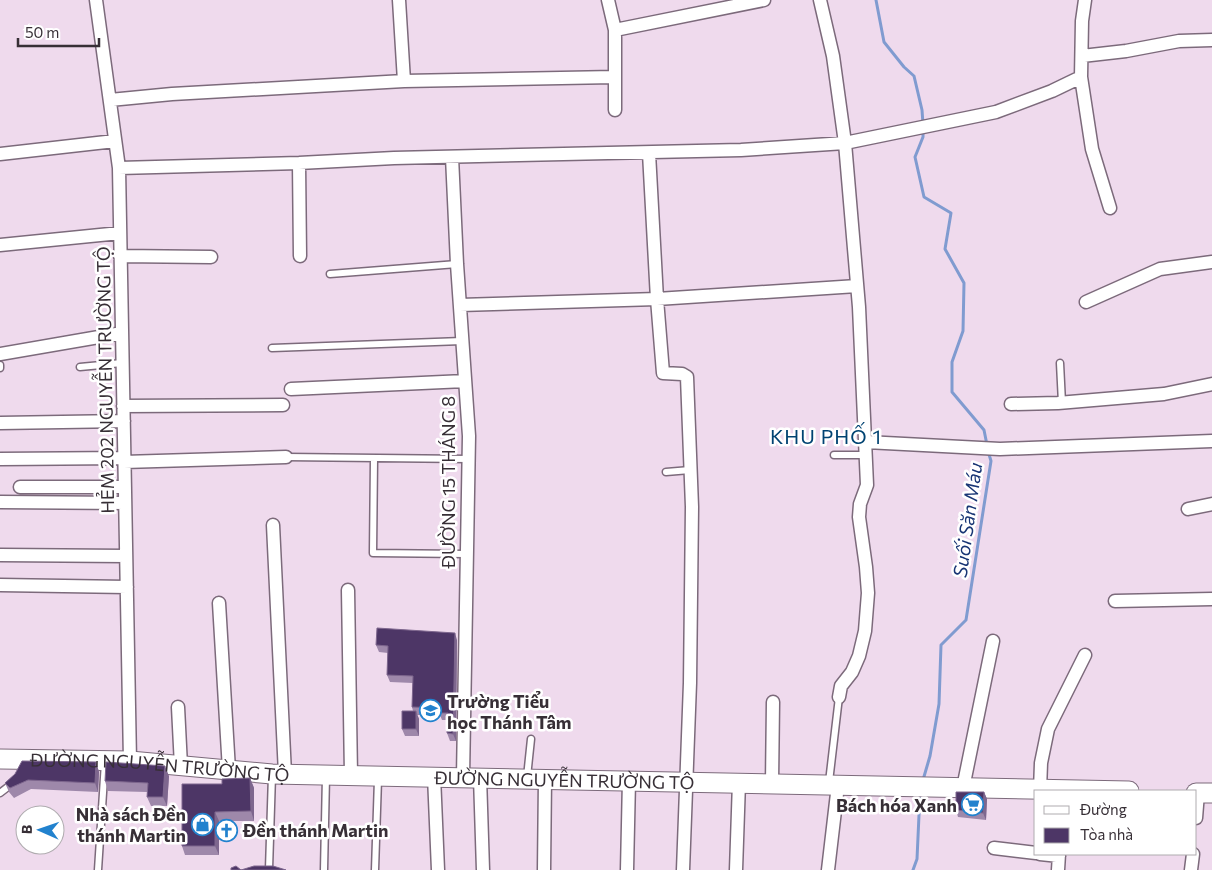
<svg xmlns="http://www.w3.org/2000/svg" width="1212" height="870" viewBox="0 0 1212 870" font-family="Commissioner,sans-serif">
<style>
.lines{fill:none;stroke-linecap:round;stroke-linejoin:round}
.stream{stroke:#809bd0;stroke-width:3}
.service-casing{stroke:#7c6a7b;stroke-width:9}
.minor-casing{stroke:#7c6a7b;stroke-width:15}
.secondary-casing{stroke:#7c6a7b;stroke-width:21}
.service{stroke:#fff;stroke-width:6}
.minor{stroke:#fff;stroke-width:12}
.secondary{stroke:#fff;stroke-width:19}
.wall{fill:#9e88aa}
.shaded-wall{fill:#7e678e}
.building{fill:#4d3666;stroke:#7e678e}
.labels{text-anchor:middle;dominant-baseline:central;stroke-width:5;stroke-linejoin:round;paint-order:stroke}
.street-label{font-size:18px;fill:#372f36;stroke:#fff}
.poi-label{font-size:18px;font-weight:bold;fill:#372f36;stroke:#fff;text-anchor:start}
.water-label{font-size:19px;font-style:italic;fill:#183574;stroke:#fff}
.quarter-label{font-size:20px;letter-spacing:1px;fill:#004372;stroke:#fff}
</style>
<rect width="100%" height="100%" fill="#efdaed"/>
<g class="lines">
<path class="stream" d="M876,0L884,42L904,67L914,76L922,110L923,124
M923,130V137L915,157L924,197L951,213L945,249L964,283L963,331L952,362V392L984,430L987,445
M923,780L930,756L939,704L941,645L966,620L991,461L988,451
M913,870L917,859L920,793"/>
<defs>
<path id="service" d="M330,274L457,264
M272,348L462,341
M1060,363L1062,403
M0,365V368
M80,367L122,363
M834,455H866
M286,457L469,459
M374,459L373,553L466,554
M666,472L690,470
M527,777L531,739
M829,782L839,697
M0,793L13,783
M269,869L272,775
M98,870L105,762
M324,870L326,776
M375,870L378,779"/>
<path id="minor" d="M96,0L119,168L130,761
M399,0L404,81
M608,0L615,30V110
M820,0L833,56L845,143L859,307L867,485L860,504L859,517L866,567L868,593L865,631L859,656L852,672L841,686L839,697
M615,30L764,0
M1082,56L1126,51L1179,41L1212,40
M1081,77L1092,149L1110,208
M110,100L172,94L404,81L614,77
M649,153L657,299L663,373L682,374L687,377L692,507L690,683L683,870
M0,154L115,141
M452,157L457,264L469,436L463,777
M299,163L300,256
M119,168L299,163L394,158L741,150L845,143L996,112L1052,91L1081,77L1082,21L1085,0
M0,245L120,233
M120,256L211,257
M1086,302L1160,269L1212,262
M460,305L657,299L857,286
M0,354L122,333
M291,389L465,381
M1011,404L1058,403L1164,394L1212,384
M123,406L283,405
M0,423L124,421
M866,442L1000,449L1212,441
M0,459L124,458
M124,462L286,457
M20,487H125
M0,502L125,503
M1188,509L1212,504
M273,525L285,774
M0,555L126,556
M0,585L127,587
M348,590L351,775
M1115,601L1212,599
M219,603L229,770
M178,707L181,766
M434,776L438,870
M480,777L483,870
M772,783L773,702
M963,788L993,641
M1040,790L1041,763L1048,729L1085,655
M1196,818L1198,793
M994,848L1036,853
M1040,854L1059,856
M544,870L545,778
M627,870L629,780
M736,870L739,782
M828,870L838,785
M1058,870L1059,854
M1191,870L1193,854"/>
<g id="secondary">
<path id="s1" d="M0,759L130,761L272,774L1129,791"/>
<path d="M1196,793H1212"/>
</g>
</defs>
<use href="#service" class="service-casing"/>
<use href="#minor" class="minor-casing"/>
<use href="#secondary" class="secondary-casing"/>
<use href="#service" class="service"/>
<use href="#minor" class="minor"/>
<use href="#secondary" class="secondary"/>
</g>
<path class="wall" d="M457,640L456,741H450L447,733L448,720H442L440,715H417L419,719V736H405L402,729L413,711L412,707L413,683L390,682L387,675L388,653L379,652L376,645Z
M96,762L99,772L98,792L31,789L14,798L9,792L5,783L15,774Z
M169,776L167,806H151L147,797V792L108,791L105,781Z
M250,778L254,788V821H219V855H185L182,846L222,784Z
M984,792L987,799L986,820L958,817L956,810Z"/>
<path class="shaded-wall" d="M455,633L457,640L456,741L453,734Z
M416,711L419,719V736L416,729Z
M96,762L99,772L98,792L95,783Z
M165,766L169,776L167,806L163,797Z
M250,778L254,788V821L251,811Z
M984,792L987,799L986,820L983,813Z
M215,812L219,821V855L215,846Z"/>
<path class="building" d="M377,628L455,633L453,734L447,733L448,713H439L440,708L412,707L413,676L387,675L388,646L376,645Z
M402,711H416V729H402Z
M22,761L96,762L95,783L28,780L10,788L5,783L15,774Z
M106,762L165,766L163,797H147L148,783L105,781Z
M250,778L251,811L215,812V846H182V784H222V779Z
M956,792H984L983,813L956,810Z
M236,866L241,870L254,866H273L286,870H231V868Z"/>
<defs>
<symbol id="school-ring" viewBox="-11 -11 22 22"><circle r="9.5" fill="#fff" stroke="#2282ce" stroke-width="1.5"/><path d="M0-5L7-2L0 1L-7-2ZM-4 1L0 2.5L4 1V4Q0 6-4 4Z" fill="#2282ce"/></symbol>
<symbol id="supermarket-ring" viewBox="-11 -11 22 22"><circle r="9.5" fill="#fff" stroke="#2282ce" stroke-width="1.5"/><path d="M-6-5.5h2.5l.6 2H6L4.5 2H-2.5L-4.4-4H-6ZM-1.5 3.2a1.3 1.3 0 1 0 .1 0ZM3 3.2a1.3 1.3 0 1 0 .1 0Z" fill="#2282ce"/></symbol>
<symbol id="shop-ring" viewBox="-11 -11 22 22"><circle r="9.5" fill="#fff" stroke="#2282ce" stroke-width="1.5"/><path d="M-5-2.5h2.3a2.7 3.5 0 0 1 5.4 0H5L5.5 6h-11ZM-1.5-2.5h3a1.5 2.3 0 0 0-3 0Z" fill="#2282ce"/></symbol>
<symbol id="church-ring" viewBox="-11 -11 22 22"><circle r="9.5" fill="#fff" stroke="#2282ce" stroke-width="1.5"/><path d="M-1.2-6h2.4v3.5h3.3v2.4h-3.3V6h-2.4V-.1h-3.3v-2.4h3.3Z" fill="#2282ce"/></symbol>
</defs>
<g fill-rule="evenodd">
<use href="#school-ring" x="418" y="698" width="25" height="25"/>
<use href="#supermarket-ring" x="960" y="792" width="25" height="25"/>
<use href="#shop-ring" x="190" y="812" width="25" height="25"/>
<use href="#church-ring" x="214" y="818" width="25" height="25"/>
</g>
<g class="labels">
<g class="street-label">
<text transform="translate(105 380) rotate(-91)">HẺM 202 NGUYỄN TRƯỜNG TỘ</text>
<text transform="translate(448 482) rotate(-90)">ĐƯỜNG 15 THÁNG 8</text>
<text stroke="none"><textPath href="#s1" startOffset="160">ĐƯỜNG NGUYỄN TRƯỜNG TỘ</textPath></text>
<text stroke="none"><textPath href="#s1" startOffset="565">ĐƯỜNG NGUYỄN TRƯỜNG TỘ</textPath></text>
</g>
<g class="poi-label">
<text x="447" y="701">Trường Tiểu<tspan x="447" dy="21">học Thánh Tâm</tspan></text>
<text x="957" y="805" text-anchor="end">Bách hóa Xanh</text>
<text x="186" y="814" text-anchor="end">Nhà sách Đền<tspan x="186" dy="21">thánh Martin</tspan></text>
<text x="243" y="830">Đền thánh Martin</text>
</g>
<g class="water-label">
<text transform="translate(967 520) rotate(-82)">Suối Săn Máu</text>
</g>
<g class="quarter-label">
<text x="826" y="436">KHU PHỐ 1</text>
</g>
</g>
<rect x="1034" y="790" width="162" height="65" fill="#ffffff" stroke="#afacaf"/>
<rect x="1044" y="806" width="25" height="8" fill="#ffffff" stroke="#afacaf"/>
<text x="1080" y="815" font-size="15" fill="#372f36">Đường</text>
<rect x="1044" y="828" width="25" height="15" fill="#4d3666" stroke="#afacaf"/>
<text x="1080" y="840" font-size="15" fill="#372f36">Tòa nhà</text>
<g transform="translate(40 830) rotate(272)"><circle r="24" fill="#ffffff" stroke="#afacaf"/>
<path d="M0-4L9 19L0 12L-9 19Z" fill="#2282ce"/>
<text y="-8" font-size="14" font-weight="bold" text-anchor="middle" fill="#372f36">B</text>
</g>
<path d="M18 38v8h81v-8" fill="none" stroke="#372f36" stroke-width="2.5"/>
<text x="25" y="38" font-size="15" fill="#372f36" stroke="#ffffff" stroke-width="4" paint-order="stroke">50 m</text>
</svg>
